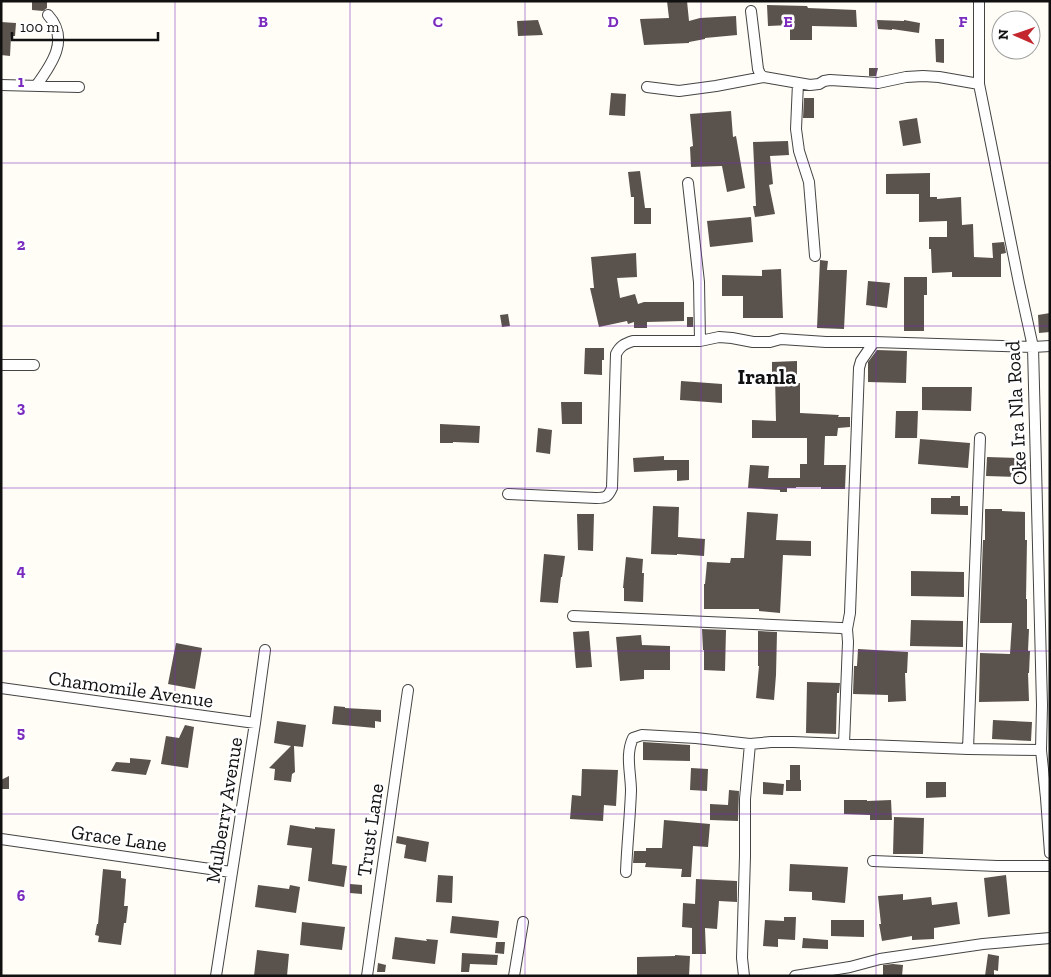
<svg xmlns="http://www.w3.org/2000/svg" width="1051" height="977" viewBox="0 0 1051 977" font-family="'Zilla Slab',serif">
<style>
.building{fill:#5a524d}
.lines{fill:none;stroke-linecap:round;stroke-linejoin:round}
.minor-casing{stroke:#444;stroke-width:12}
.minor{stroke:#fff;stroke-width:10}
.grid{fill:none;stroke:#7b2cbf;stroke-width:1;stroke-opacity:0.55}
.labels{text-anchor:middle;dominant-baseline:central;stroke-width:5;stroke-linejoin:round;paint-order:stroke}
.street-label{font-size:20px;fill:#111;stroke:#fff}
.quarter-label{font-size:22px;font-weight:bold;fill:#111;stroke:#fff}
.grid-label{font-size:16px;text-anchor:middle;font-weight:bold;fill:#7b2cbf;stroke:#fff;stroke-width:5;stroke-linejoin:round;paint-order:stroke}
</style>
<rect width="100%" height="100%" fill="#fffdf5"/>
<path class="building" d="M32,1H47V8L43,11L32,10Z
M667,1H687L689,21L700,18L736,16L737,35L705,38V39L689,42V43L644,45L640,19L669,18Z
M767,5L807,6L808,8L856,10L857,27L812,26V40H790V25L768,26Z
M538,20L543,35L518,36L517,21Z
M877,20L904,21V20L920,23L919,33L892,29V30L878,29Z
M1,22L16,23L15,36H11L10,56L1,55Z
M935,39H944V63L936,62Z
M869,68H878L876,76H869Z
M611,93L626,94L625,116L609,115Z
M804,98H814V118H803Z
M731,111L733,137L736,136L745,188L727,192L722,166L691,167L690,147L693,146L690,114Z
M917,118L921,143L903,146L899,121Z
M788,141L789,155L770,156L773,184L769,185L775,214L755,217L753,206H756L753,142Z
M640,171L645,208H651V224H634V197H631L628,172Z
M930,173V197H937V199L961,197L962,225L973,224L974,257L993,258L992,243L1004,242L1006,253L1001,254V277H952V272L932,273L931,249H929V237H947V221L919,222V194H886V174Z
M751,217L753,242L710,247L707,221Z
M636,253L637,277L617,278L620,298L635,294L638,304L644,302H684V321L647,322V328H634V322L628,324L627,321L599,327L590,288H594L591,257Z
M820,260L828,261L827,270H847L844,329L817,328Z
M781,269L783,318H743V296H722V275L762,276V270Z
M904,277H927V295H924V331H904Z
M868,281L890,283L887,308L866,305Z
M1050,313V332L1039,333L1038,315Z
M508,314L510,326L502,327L500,315Z
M687,317H693V327H687Z
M585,348H604V360H602V375L584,374Z
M877,350L907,351L906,383L868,382V362Z
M797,361V383H800V413L839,415L838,417H850V427L838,428L837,436H825L824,465H846L845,489H821V487H796V488H787V492H780V490L748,488L750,465L769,466L768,478H800V464H807V438H752V420L776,421L775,376H772V362Z
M681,381L722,384V403L680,400Z
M922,387H972L971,411L922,410Z
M561,402H582V424H562Z
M896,411H918L917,438H895Z
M440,424L480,426L479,443L453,442V443H440Z
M538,428L552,430L550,454L536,452Z
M920,439L970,443L968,468L918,464Z
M664,456V460H689V480L677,481V470L634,472L633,458Z
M987,457L1020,458L1019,477L986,476Z
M951,496H960V506H968V515L931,514V498H951Z
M653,506L679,507L678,537L705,539L704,556L677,554V555L651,554Z
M985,509H1002V511L1025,512V540H1027L1026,599H1027V629H1029L1028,651H1030L1029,673H1028L1029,701L979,702L980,653L1010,654L1012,623H980L983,540H985Z
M747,512L778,514L776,540L811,541V556L783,555L780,613L759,611V609H704V584H705L707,562L730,563L731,558H744Z
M577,514H594L593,551L578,550Z
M544,554L565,556L562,577H561L558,603L540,602Z
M626,557L643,559L642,573H644L643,602L624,601V588H623Z
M911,571L964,572V597L911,596Z
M911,620L963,621V647L910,646Z
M702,629L726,630L725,671L704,670V650H703Z
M589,631L592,667L576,668L573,632Z
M758,631L777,632L776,675L774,700L756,698L759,666H758Z
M641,635L642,645L670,646V670H644V679L620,681L616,637Z
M176,643L202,648L195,689L168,684Z
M858,649L908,652L907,673H905L906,701L888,702V695L853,694L854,666H857Z
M807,682L840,683L839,693H837L836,734L806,733Z
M334,706L345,707V708L381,710V722L375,721V728L332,724Z
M993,720L1032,722L1031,741L992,739Z
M277,721L306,725L303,747L294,746L295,772L292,774L291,782L274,780L275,769L269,768L291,746L274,743Z
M185,725L194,727L188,768L161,764L166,736L179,738Z
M643,742L690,745V761L643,760Z
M130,758L151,760L146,775L111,771L116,762L130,763Z
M790,765H800V780H801V791H786V780H790Z
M691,768L708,769L707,791L690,790Z
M582,769L618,770L616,806L604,805L603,821L570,819L572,795L581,796Z
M9,776V789H1V780Z
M763,782L784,784L783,795L763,794Z
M926,782H946V797L926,798Z
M729,790L739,791L738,821L710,820V804L728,805Z
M844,800H867V801L891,800L892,820H870V815L844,814Z
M894,817L924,818L923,854H893Z
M664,820L710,824L708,847L693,846L691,877H681L682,869L645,867L646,863H633L634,851H646V848H662Z
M290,825L315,829V827L335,829L332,864L347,866L344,887L308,881L312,848L287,845Z
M397,836L429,842L426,862L404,858L406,845L396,843Z
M790,864L848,867L845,903L812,900V892L789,891Z
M103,869L121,871V878L126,879L124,906H128L126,923H124L121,945L98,942L99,936L95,935L97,924H98Z
M438,875L453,876L452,903L436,902Z
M1006,875L1010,914L988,917L984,878Z
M696,879L737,881V902L719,901L717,929L705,928L706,954H692V928L682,927L683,903L695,904Z
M350,884L362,885V894L350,893Z
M258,885L289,889L290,885L300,887L296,913L255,907Z
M903,894V900L931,897L932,905L957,902L960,924L934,928V939L912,940V936L882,941L879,924H881L878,896Z
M452,916L499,921L497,938L450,933Z
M784,917H796L795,940L778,939V947L763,946L765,920L784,921Z
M831,920H864V937L831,936Z
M302,922L345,927L342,950L300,945Z
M395,937L427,941L426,939L438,940L435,964L392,959Z
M803,938L828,940V949L802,948Z
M496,942H505L504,954L495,953Z
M257,950L289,954L287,976H254Z
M462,953L498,955L497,965L470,964L469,972H461Z
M988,954L999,956L998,971L994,970V976H985Z
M675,955L690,956L689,976H637V957L675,956Z
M378,963L386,965L385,972H377Z
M893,964L903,965L902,976H883V965Z"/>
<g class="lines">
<defs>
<path id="minor" d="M979,1V84
M751,11L758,69L760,74L764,77L810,85L819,84L824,81L830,80L878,83L906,77L923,76L939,77L979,84L1019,283L1033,347L1042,705L1041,750L1046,798L1050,853
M798,83L796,129L799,151L809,182L815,256
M1,85L79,87
M36,86C52,64 70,39 48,15
M647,87L679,91L716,86L764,77
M688,183L699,282L700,341
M1,365H34
M508,494L596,498C606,498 608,497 612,488L616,354C620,346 624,344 633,341H700L719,337L732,338L753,342H770L781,339L826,342H874L1033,347L1050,346
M573,616L841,628L847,629L848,642L844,744
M847,629L850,613L859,368L861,361L874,342
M1,688L255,723
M968,749L980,438
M1,839L231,872
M873,861L997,866H1050
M626,872C627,845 630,818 631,791C631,773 625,755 633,738L642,735L696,738L750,744
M216,976L255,723L265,650
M367,976L408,690
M514,976L523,922
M744,976L742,958L745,856V799L750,744L771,742H793L968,749L1041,750
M795,976L850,967L880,959L983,944L1050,938"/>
</defs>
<use href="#minor" class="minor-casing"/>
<use href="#minor" class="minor"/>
</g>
<path class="grid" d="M175,1V976M350,1V976M525,1V976M701,1V976M876,1V976M1,163H1050M1,326H1050M1,488H1050M1,651H1050M1,814H1050"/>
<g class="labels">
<g class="street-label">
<text transform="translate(1016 413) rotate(-93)">Oke Ira Nla Road</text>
<text transform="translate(131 689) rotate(8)">Chamomile Avenue</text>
<text transform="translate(224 810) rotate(-81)">Mulberry Avenue</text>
<text transform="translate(370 830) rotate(-82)">Trust Lane</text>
<text transform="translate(119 838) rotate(8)">Grace Lane</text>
</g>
<g class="quarter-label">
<text x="767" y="376">Iranla</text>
</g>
</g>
<g class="grid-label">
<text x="263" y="27">B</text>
<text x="438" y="27">C</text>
<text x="613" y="27">D</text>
<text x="788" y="27">E</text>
<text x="963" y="27">F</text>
<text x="21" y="87">1</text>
<text x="21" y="250">2</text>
<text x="21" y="413">3</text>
<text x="21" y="576">4</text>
<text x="21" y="738">5</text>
<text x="21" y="901">6</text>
</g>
<rect width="1051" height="977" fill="none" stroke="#111111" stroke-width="5"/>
<g transform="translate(1016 35) rotate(272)"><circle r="24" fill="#ffffff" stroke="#a0a0a0"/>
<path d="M0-4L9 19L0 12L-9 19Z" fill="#c4262e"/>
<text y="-8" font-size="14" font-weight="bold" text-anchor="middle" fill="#111111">N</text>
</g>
<path d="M12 32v8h146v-8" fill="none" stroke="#111111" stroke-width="2.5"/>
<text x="20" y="32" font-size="15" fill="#111111" stroke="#ffffff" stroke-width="4" paint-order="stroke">100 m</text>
</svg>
